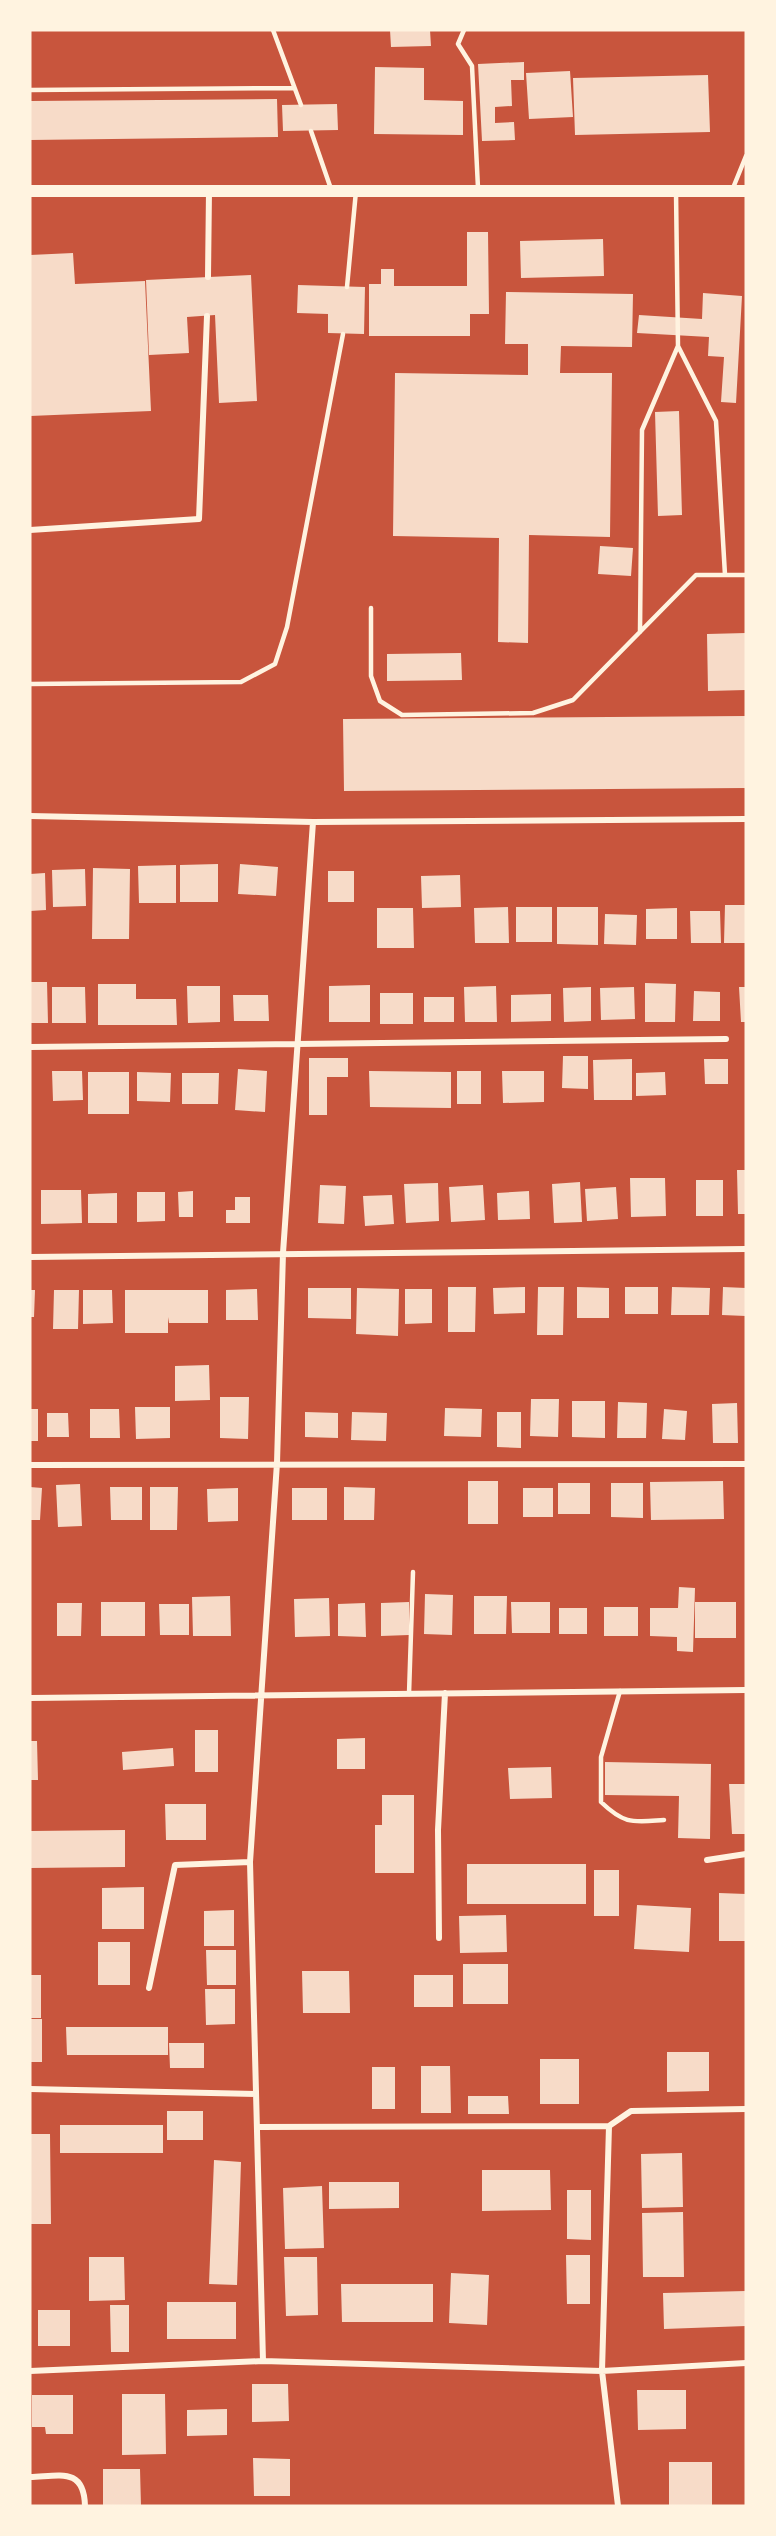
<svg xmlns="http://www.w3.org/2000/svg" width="776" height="2536" viewBox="0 0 776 2536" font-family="Inter,sans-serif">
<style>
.building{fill:#f7dbc8}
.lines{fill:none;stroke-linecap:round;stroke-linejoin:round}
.service{stroke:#fff3e0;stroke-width:4.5}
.minor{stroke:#fff3e0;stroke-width:6}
.secondary{stroke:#fff3e0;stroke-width:12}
</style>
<rect width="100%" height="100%" fill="#c8553d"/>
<path class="building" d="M390,30H430L431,46L391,47Z
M524,62V80H511L512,106L495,107V123L514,122L515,140L482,141L478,64Z
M375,67L424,68V100L463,101V135L374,134Z
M570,71L573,117L529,119L526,73Z
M708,75L710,132L575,135L573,78Z
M277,99L278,137L30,140V101Z
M337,104L338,130L283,131L282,105Z
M467,232H488L489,314H470V336H369V284H381V269H394V286H467Z
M603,239L604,276L521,278L520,241Z
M73,253L75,284L145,281L151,411L30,416V255Z
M251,275L257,401L219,403L215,315L187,317L189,353L149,355L146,280Z
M298,285L365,287L364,334L328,333V314L297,313Z
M506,292L633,294L632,347L561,346L560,373H612L610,537L529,535L528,643L498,642L499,538L393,536L395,373L528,375V344H505Z
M703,293L742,296L736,403L721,402L724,357L708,356L709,337L637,333L639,315L702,319Z
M679,411L682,515L658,516L655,412Z
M600,546L633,548L631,576L598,574Z
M746,633V690L708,691L707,634Z
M461,653L462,680L387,681V654Z
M746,716V788L344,791L343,719Z
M218,864V902H180V865Z
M240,864L278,867L276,896L238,894Z
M176,865V903H139L138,866Z
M93,868L130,869L129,939H92Z
M85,869L86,906L53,907L52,870Z
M328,871H354V902H328Z
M45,873L46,910L30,911V874Z
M460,875L461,907L422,908L421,876Z
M725,905H746V943H724Z
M508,907L509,943H475L474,908Z
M516,907H552V942H516Z
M557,907H598V945L557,944Z
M377,908H413L414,948H377Z
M677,908V939H646V909Z
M690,911H720L721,943H691Z
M605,914L637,915L636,945L604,944Z
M30,982H47L48,1023H30Z
M645,983L676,984L675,1022H645Z
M98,984H136V999H176L177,1025H98Z
M370,985V1022H329V986Z
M187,986H220V1022L188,1023Z
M496,986L497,1022H465L464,987Z
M52,987H85L86,1023H52Z
M591,987V1021L564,1022L563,988Z
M634,987L635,1019L601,1020L600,988Z
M739,987H746V1022H741Z
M694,991L720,992V1021H693Z
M380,993H413V1024H380Z
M551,994V1021L511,1022V995Z
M233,995H268L269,1021H234Z
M424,997H454V1022H424Z
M563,1056H588V1089L562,1088Z
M309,1058H348V1077H327V1115H309Z
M632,1059V1100H594L593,1060Z
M704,1059H728V1084H705Z
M238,1069L267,1071L265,1112L235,1110Z
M52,1071H82L83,1100L53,1101Z
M369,1071L451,1072V1108L370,1107Z
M457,1071H481V1104H457Z
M502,1071H544V1102L503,1103Z
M88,1072H129V1114H88Z
M137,1072L171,1073L170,1102L137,1101Z
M665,1072L666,1095L636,1096V1073Z
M182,1073H219L218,1104H182Z
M737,1170H746V1214H738Z
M630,1178H665L666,1216L631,1217Z
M696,1180H723V1216H696Z
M580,1182L582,1222L554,1223L552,1184Z
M438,1183L439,1221L406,1223L404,1184Z
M320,1185L346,1186L344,1224L318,1223Z
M483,1185L485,1220L451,1222L449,1187Z
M616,1187L618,1219L587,1221L585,1189Z
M41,1190H81L82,1223L41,1224Z
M193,1191V1217H179L178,1192Z
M529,1191L530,1219L498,1220L497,1193Z
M137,1192H165V1221L137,1222Z
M117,1193V1223H88V1194Z
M392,1195L394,1224L365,1226L363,1196Z
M235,1197H250V1223H226V1210H235Z
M448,1287H476L475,1332H448Z
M525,1287V1313L494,1314L493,1288Z
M538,1287H564L563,1335H537Z
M577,1287L609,1288V1318H577Z
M625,1287H658V1314H625Z
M672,1287L710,1288L709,1315H671Z
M723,1287L746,1288V1316L722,1315Z
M308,1288H351V1319L308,1318Z
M357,1288L399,1289L398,1336L356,1334Z
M257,1289L258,1320H226V1290Z
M405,1289H432V1323L405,1324Z
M30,1290H35L34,1317H30Z
M54,1290H79L78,1329H53Z
M83,1290H112L113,1323L83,1324Z
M125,1290H208V1323H169L168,1317V1333H125Z
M209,1365L210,1400L175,1401V1366Z
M220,1397H249L248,1439L220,1438Z
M531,1399H559L558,1437L530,1436Z
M572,1401H605V1438L572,1437Z
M618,1402L647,1403L646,1438H617Z
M737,1403L738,1443H713L712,1404Z
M135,1407H170V1438L136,1439Z
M445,1408L482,1409L481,1437L444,1436Z
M30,1409H38V1441H30Z
M90,1409H119L120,1438H90Z
M664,1409L687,1411L685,1440L662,1439Z
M305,1412L338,1413V1438L305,1437Z
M352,1412L387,1413L386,1441L351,1440Z
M497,1412H521V1448L497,1447Z
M47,1413H68L69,1437H47Z
M468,1481H498V1524H468Z
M723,1481L724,1519L651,1520L650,1482Z
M558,1483H590V1514H558Z
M611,1483H643V1518L611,1517Z
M80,1484L82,1526L58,1527L56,1485Z
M30,1487L42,1488L40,1520H30Z
M110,1487H142V1520H111Z
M150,1487H178L177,1530H150Z
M344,1487L375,1488L374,1520H344Z
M238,1488V1521L208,1522L207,1489Z
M292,1488H327V1520H292Z
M523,1488H553V1517H523Z
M679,1587L695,1588L693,1652L677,1651V1637L650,1636V1608H678Z
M425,1594L453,1595L452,1635L424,1634Z
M230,1596L231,1636H193L192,1597Z
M474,1596H507L506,1634H474Z
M329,1598L330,1636L295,1637L294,1599Z
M101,1602H145V1636H101Z
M409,1602V1635L381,1636V1603Z
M511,1602H550V1633H512Z
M695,1602H736V1638H695Z
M57,1603H82L81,1636H57Z
M365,1603L366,1637L338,1636V1604Z
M159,1604H189V1635H160Z
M604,1607H638V1636H604Z
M559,1608H587V1634H559Z
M195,1730H218V1772H195Z
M365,1738V1769H337V1739Z
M30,1741H37L38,1780H30Z
M173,1748L174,1766L123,1770L122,1752Z
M605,1762L711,1764L710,1839L678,1838L679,1796L605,1795Z
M551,1767L552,1798L510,1799L508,1768Z
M729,1784H746V1834H732Z
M382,1795H414V1873H375V1825H382Z
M165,1804H206V1840H166Z
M125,1830V1867L30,1868V1831Z
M467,1864H586V1904H467Z
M594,1870H619V1916H594Z
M144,1887V1929H102V1888Z
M719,1893L746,1894V1941H719Z
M637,1905L691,1908L689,1952L634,1949Z
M234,1910V1946H204V1911Z
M506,1915L507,1952L460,1953L459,1916Z
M98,1942H130V1985H98Z
M206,1950H236V1985H207Z
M463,1964H508V2004H463Z
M302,1971H349L350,2013H303Z
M30,1975H41V2018H30Z
M414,1975H453V2007H414Z
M205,1989H235V2024L206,2025Z
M30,2019H42V2062H30Z
M66,2027H168V2055H67Z
M169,2043H204V2068H170Z
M667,2052H709V2091L667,2092Z
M540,2059H579V2104H540Z
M421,2066H450L451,2113H421Z
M372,2067H395V2109H372Z
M468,2096H508L509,2114H468Z
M167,2111H203V2140H167Z
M60,2125H163V2153H60Z
M30,2134H50L51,2224H30Z
M682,2153L683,2207L642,2208L641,2154Z
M214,2160L241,2162L237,2285L209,2284Z
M482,2170H550L551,2210L482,2211Z
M329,2182H399V2208L329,2209Z
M322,2186L324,2248L285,2249L283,2188Z
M567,2190H591V2240L567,2239Z
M683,2212L684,2277H643L642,2213Z
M566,2255H590V2304H567Z
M89,2257H124L125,2300L89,2301Z
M284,2257H317L318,2315L286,2316Z
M451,2273L489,2275L487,2325L449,2323Z
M341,2284H433V2322H342Z
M746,2291V2326L664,2329L663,2293Z
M167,2302H236V2339H167Z
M110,2305H129V2352H111Z
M38,2310H70V2346H38Z
M252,2384H288L289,2421L252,2422Z
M637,2390H686V2429L638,2430Z
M122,2394H165L166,2454L122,2455Z
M32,2395H73V2434H46L45,2427H32Z
M227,2409V2435L187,2436V2410Z
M253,2458L290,2459V2496H254Z
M669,2462H712V2506H669Z
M103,2469H140L141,2506H103Z"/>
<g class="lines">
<path class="service" d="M273,30L301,105
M464,30L458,44L472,66L478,188
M30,90L294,88
M311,131L331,189
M733,188L746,156
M676,191L678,346L716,421L725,575
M347,287L356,191
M371,608V676L380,701L402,715L533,713L573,700L696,575H746
M640,632L642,430L678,346
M30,684L241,682L275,664L287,627L343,334
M620,1691L601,1757V1802C625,1825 633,1822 664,1820
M409,1694L413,1572"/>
<path class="minor" d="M208,277L209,191
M30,530L199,519L207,316
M30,816L313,822L746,819
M30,1047L726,1039
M30,1257L746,1249
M30,1465L746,1464
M30,1698L746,1690
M707,1860L746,1854
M439,1938L438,1830L445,1693
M149,1988L175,1865L250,1862
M30,2089L256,2094
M609,2126L602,2371L618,2506
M257,2127L609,2126L631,2111L746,2109
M263,2361L250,1862L277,1463L283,1253L313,822
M30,2371L263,2361L602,2371L746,2363
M30,2477C60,2476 84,2467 85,2506"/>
<path class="secondary" d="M30,191H746"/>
</g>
<rect width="776" height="2536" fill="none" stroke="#fff3e0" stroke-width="63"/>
</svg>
